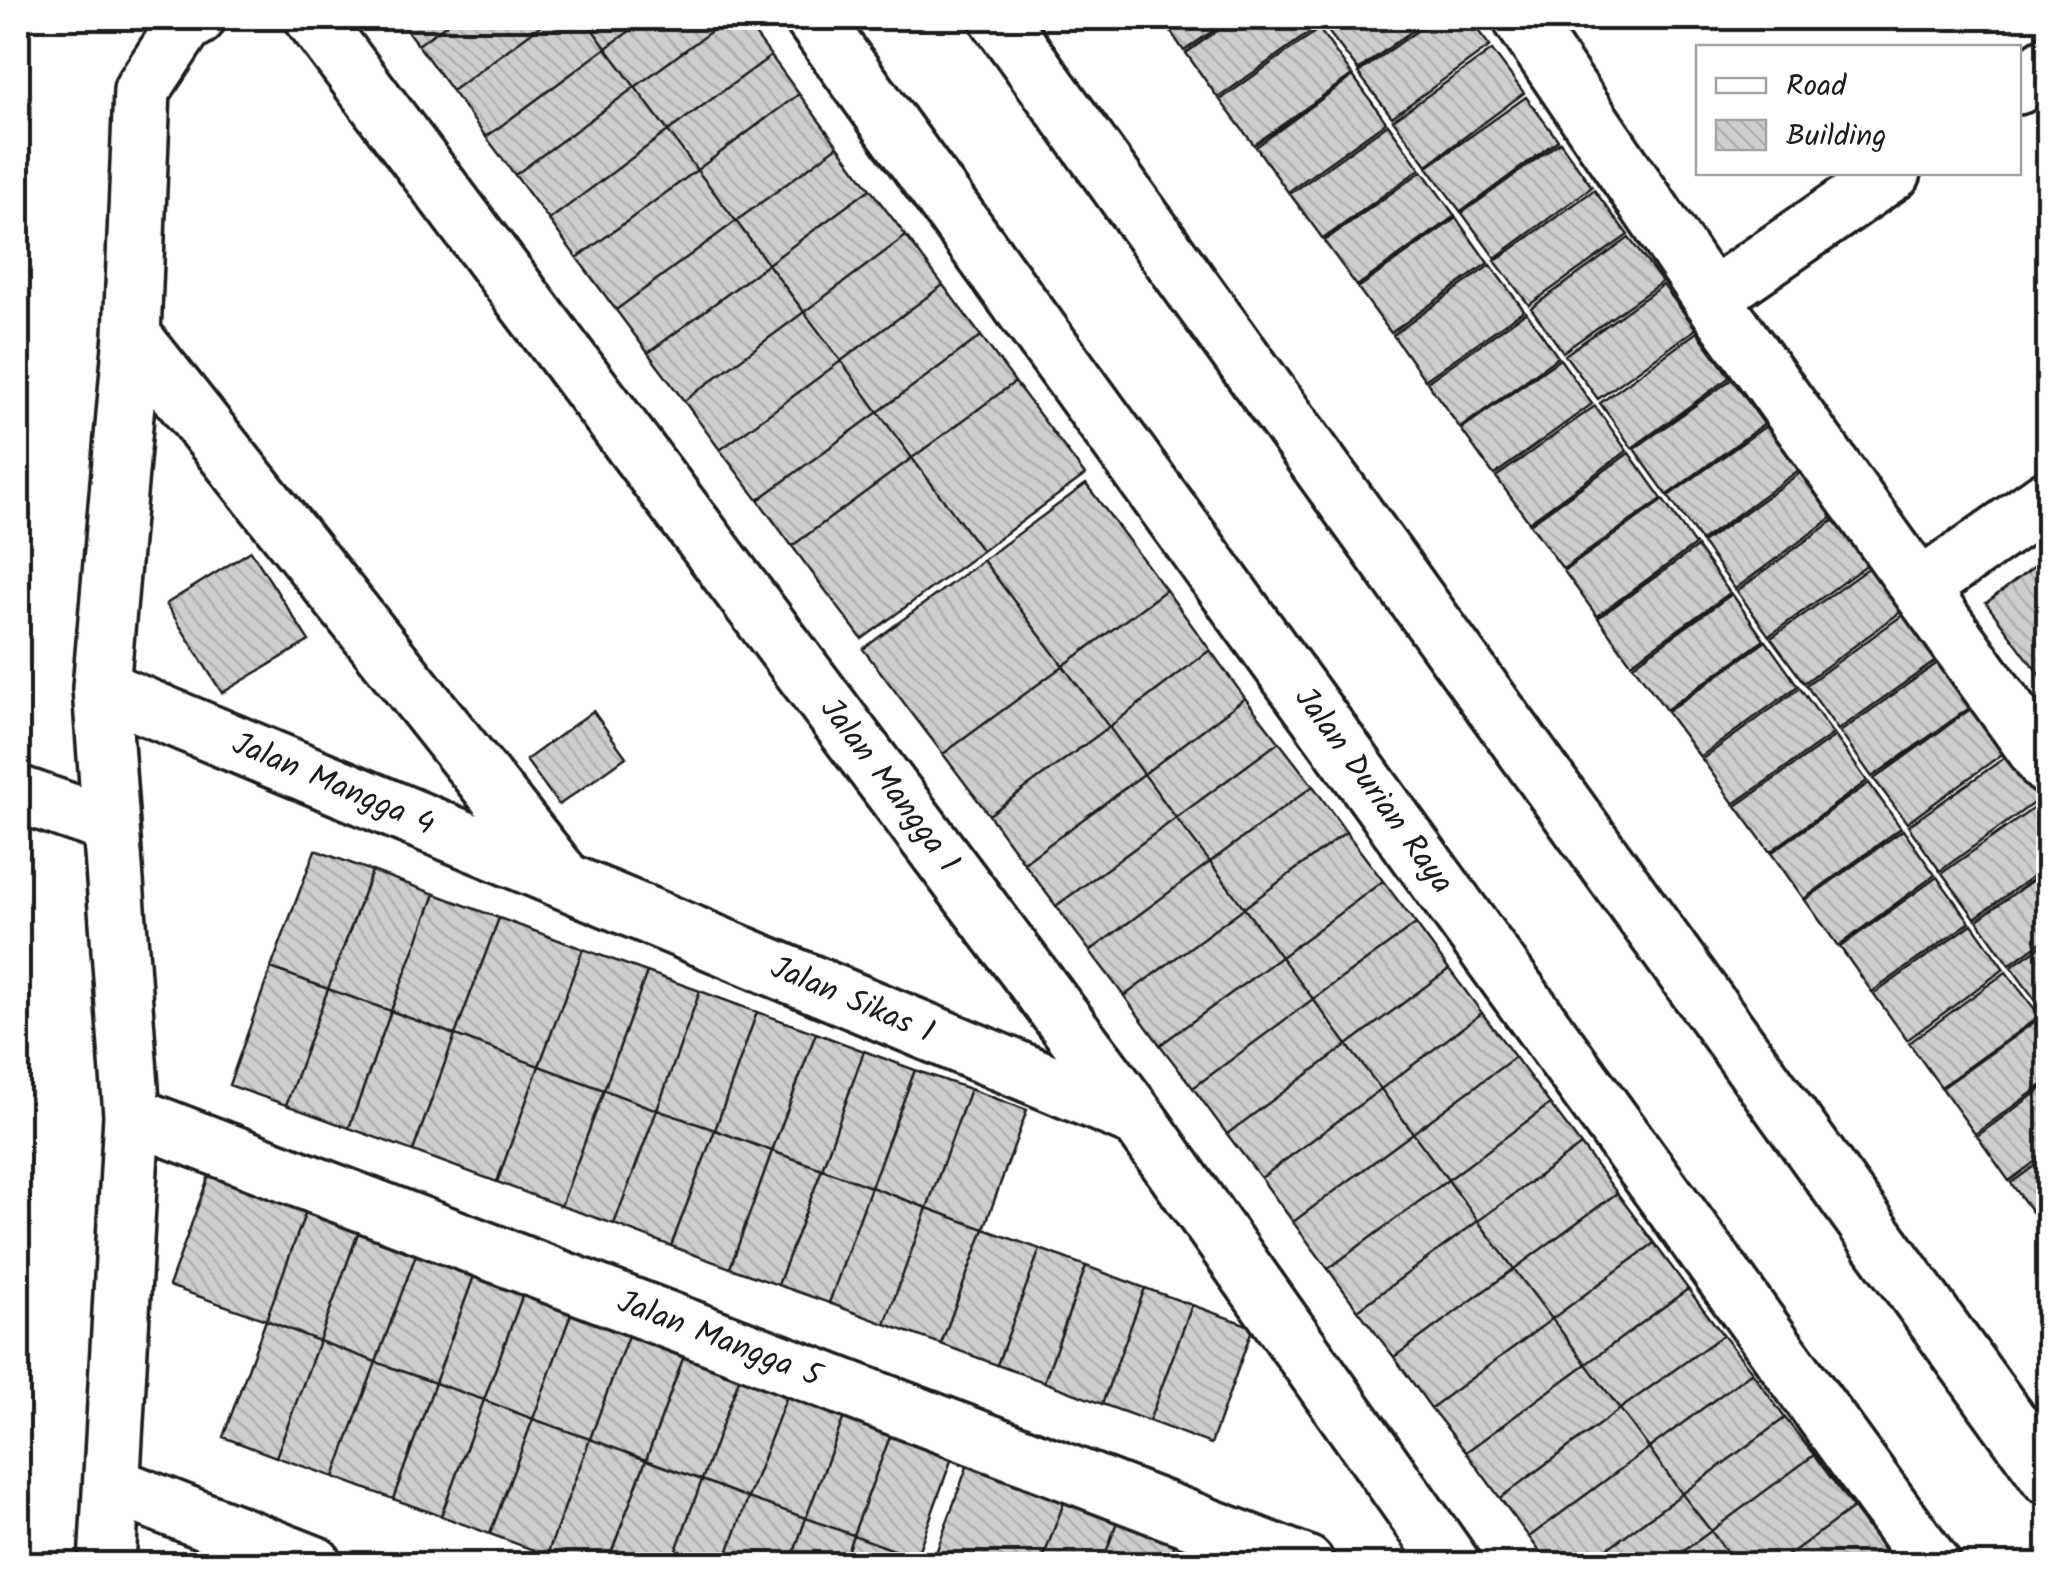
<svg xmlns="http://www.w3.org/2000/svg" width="2066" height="1582" viewBox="0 0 2066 1582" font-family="Kalam,sans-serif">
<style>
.building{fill:url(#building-back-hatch);stroke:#1c1c1c;stroke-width:2.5}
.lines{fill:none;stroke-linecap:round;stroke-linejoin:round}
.minor-casing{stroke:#1c1c1c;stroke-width:62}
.minor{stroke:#fff;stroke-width:55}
.labels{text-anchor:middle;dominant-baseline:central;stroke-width:10;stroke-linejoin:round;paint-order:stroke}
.street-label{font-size:32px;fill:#1c1c1c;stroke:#fff}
</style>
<defs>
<pattern id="building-back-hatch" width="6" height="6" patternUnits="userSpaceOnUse" patternTransform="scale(2.5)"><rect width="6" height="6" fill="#cecece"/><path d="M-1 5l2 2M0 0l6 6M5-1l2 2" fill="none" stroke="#b0b0b0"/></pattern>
</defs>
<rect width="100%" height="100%" fill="#fff"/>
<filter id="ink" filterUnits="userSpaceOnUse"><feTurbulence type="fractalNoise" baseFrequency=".01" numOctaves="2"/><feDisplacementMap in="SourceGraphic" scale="20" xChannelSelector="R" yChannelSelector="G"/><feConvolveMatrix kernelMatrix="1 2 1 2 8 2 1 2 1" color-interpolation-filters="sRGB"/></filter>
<g filter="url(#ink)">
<path class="building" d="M397,18H455L418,45Z
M455,18H551L452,91L418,45Z
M551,18H584L606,48L486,137L452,91Z
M584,18H648L606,48Z
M648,18H729L635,87L606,48Z
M729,18H743L771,56L668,131L635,87Z
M1161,18H1231L1184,51Z
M1235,18H1310L1317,27L1218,98L1186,53Z
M1336,18H1430L1358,70L1324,26Z
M1435,18H1468L1490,46L1392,117L1358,73Z
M1319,29L1352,75L1254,145L1220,100Z
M606,48L635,87L515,175L486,137Z
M1492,50L1524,93L1427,165L1393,120Z
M771,56L799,94L697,170L668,131Z
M1353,76L1386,122L1288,192L1256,147Z
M635,87L668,131L549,220L515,175Z
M799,94L838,146L736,221L697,170Z
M1526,97L1558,140L1461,212L1427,167Z
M1388,124L1420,169L1323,239L1290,194Z
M668,131L697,170L577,258L549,220Z
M1560,142L1592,187L1495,258L1462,213Z
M838,146L870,189L768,264L736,221Z
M697,170L736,221L616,310L577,258Z
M1422,171L1455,216L1357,286L1324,241Z
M870,189L906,236L804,312L768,264Z
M1594,190L1628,235L1529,305L1495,261Z
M1456,218L1488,263L1391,333L1358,288Z
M736,221L768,264L648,353L616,310Z
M906,236L943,285L841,361L804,312Z
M1629,238L1662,282L1563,352L1531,308Z
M768,264L804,312L684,401L648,353Z
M1490,265L1524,310L1425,380L1393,335Z
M943,285L981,336L878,412L841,361Z
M1663,285L1696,329L1598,399L1565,355Z
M804,312L841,361L720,450L684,401Z
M1526,312L1558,357L1460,428L1427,382Z
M1697,332L1730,377L1632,448L1600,403Z
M981,336L1015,382L912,458L878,412Z
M1560,359L1592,404L1494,475L1461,429Z
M841,361L878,412L758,500L720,450Z
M1732,379L1764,424L1667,495L1634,449Z
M1015,382L1085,475L982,551L912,458Z
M1595,406L1627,451L1529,522L1496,477Z
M878,412L912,458L792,546L758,500Z
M1766,426L1799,470L1701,541L1668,496Z
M1629,453L1662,499L1563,569L1530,524Z
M912,458L982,551L862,639L792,546Z
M1800,473L1833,517L1735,589L1702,543Z
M1086,484L1166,590L1063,666L983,560Z
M1663,500L1695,545L1597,616L1564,571Z
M1834,520L1868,564L1769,636L1737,591Z
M1697,547L1730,593L1631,663L1598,618Z
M251,551L309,641L222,693L166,604Z
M2048,556V686L1986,603Z
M983,560L1063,666L943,754L863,649Z
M1870,567L1902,611L1804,683L1771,638Z
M1166,590L1210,650L1109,727L1063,666Z
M1732,594L1764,640L1666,710L1633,665Z
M1904,614L1937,660L1838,730L1806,685Z
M1766,641L1798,686L1700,757L1667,712Z
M1210,650L1245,698L1144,774L1109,727Z
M1939,662L1971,707L1872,777L1840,732Z
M1063,666L1109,727L989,815L943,754Z
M1800,688L1833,734L1734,804L1702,759Z
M1245,698L1279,742L1176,818L1144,774Z
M1972,708L2005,752L1907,823L1874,779Z
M593,711L626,757L559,805L526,760Z
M1109,727L1144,774L1024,863L989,815Z
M1835,736L1867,781L1770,852L1736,806Z
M1279,742L1313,786L1210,862L1176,818Z
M2007,756L2039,799L1940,871L1908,826Z
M1144,774L1176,818L1056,906L1024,863Z
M1869,783L1901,828L1804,899L1771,853Z
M1313,786L1346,832L1244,908L1210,862Z
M2041,803L2048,813V865L1975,918L1942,873Z
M1176,818L1210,862L1090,951L1056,906Z
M1903,830L1935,875L1838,946L1805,900Z
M1346,832L1383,881L1281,957L1244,908Z
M315,850L372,871L328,989L271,968Z
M1210,862L1244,908L1124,996L1090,951Z
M2048,869V937L2009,965L1977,920Z
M372,871L435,894L391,1011L328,989Z
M1937,877L1970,922L1872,992L1840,947Z
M1383,881L1416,924L1313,999L1281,957Z
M435,894L499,918L455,1035L391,1011Z
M1244,908L1281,957L1160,1045L1124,996Z
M499,918L583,949L539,1066L455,1035Z
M1416,924L1449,969L1347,1045L1313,999Z
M1972,924L2004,969L1907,1040L1874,994Z
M2048,941V1010L2045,1013L2011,967Z
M583,949L647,972L604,1090L539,1066Z
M1281,957L1313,999L1193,1088L1160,1045Z
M271,968L328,989L286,1105L229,1085Z
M1449,969L1482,1013L1381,1089L1347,1045Z
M647,972L700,991L657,1110L604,1090Z
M2006,972L2040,1016L1941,1087L1909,1043Z
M328,989L391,1011L349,1128L286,1105Z
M700,991L757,1012L715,1130L657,1110Z
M1313,999L1347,1045L1227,1134L1193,1088Z
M391,1011L455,1035L413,1151L349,1128Z
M757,1012L816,1033L772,1151L715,1130Z
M1482,1013L1515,1057L1413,1133L1381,1089Z
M2040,1018L2048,1029V1081L1975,1134L1942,1088Z
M816,1033L864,1051L822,1169L772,1151Z
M455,1035L539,1066L497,1182L413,1151Z
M1347,1045L1381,1089L1261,1178L1227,1134Z
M864,1051L915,1070L871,1187L822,1169Z
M1515,1057L1550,1104L1448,1180L1413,1133Z
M539,1066L604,1090L561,1206L497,1182Z
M915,1070L970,1089L927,1208L871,1187Z
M2048,1084V1152L2009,1181L1977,1136Z
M970,1089L1027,1110L984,1229L927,1208Z
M1381,1089L1413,1133L1293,1222L1261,1178Z
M604,1090L657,1110L614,1224L561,1206Z
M1550,1104L1581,1145L1478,1221L1448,1180Z
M657,1110L715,1130L671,1246L614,1224Z
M715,1130L772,1151L730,1268L671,1246Z
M1413,1133L1448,1180L1328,1269L1293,1222Z
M1581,1145L1617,1193L1514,1269L1478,1221Z
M772,1151L822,1169L778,1285L730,1268Z
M2048,1156V1225L2044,1228L2011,1183Z
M212,1167L309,1203L266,1320L169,1286Z
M822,1169L871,1187L829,1303L778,1285Z
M1448,1180L1478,1221L1358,1310L1328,1269Z
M871,1187L927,1208L885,1324L829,1303Z
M1617,1193L1654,1243L1552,1319L1514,1269Z
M309,1203L362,1222L319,1341L266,1320Z
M927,1208L984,1229L941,1344L885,1324Z
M1478,1221L1514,1269L1394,1357L1358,1310Z
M362,1222L420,1244L376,1362L319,1341Z
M984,1229L1040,1249L997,1365L941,1344Z
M1654,1243L1688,1289L1586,1364L1552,1319Z
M420,1244L478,1265L435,1383L376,1362Z
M1040,1249L1086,1266L1044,1382L997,1365Z
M478,1265L527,1283L484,1400L435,1383Z
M1086,1266L1145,1288L1102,1404L1044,1382Z
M1514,1269L1552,1319L1431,1408L1394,1357Z
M527,1283L576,1300L533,1419L484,1400Z
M1145,1288L1192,1305L1149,1421L1102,1404Z
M1688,1289L1723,1335L1620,1409L1586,1364Z
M576,1300L633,1322L590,1439L533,1419Z
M1192,1305L1253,1327L1211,1444L1149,1421Z
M1552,1319L1586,1364L1466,1452L1431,1408Z
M266,1320L319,1341L276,1457L223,1437Z
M633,1322L689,1342L646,1460L590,1439Z
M1723,1335L1752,1372L1649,1448L1620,1409Z
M319,1341L376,1362L334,1477L276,1457Z
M689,1342L745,1363L702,1480L646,1460Z
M376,1362L435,1383L393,1499L334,1477Z
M745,1363L793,1380L748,1498L702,1480Z
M1586,1364L1620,1409L1500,1498L1466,1452Z
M1752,1372L1785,1418L1682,1494L1649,1448Z
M793,1380L850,1401L806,1518L748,1498Z
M435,1383L484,1400L441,1516L393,1499Z
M484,1400L533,1419L490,1534L441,1516Z
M850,1401L897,1418L853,1535L806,1518Z
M1620,1409L1649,1448L1529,1537L1500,1498Z
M897,1418L958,1441L916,1558L853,1535Z
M1785,1418L1814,1455L1711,1531L1682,1494Z
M533,1419L590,1439L547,1555L490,1534Z
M590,1439L646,1460L607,1564H573L547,1555Z
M1649,1448L1682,1494L1586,1564H1549L1529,1537Z
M1814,1455L1853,1508L1776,1564H1736L1711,1531Z
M646,1460L702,1480L671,1564H607Z
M969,1461L1066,1497L1041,1564H932Z
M702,1480L748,1498L724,1564H671Z
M1682,1494L1711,1531L1666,1564H1586Z
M1066,1497L1119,1516L1102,1564H1041Z
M748,1498L806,1518L790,1564H724Z
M1853,1508L1884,1550L1865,1564H1776Z
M1119,1516L1177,1538L1167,1564H1102Z
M806,1518L853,1535L843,1564H790Z
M1711,1531L1736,1564H1666Z
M853,1535L916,1558L913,1564H843Z
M1177,1538L1234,1564H1167Z
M195,1546L247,1564H188Z
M1884,1550L1895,1564H1865Z"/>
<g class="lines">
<defs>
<path id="minor" d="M313,18L1139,1120L1452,1564
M813,18L1932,1564
M998,18L2048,1476
M1521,18L1711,298L2048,767
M2018,86L2048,65
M1711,298L1893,172
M132,335L562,877
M1922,587L2048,498
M101,688L1137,1119
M18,794L111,826
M132,1115L1306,1564
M112,1485L314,1564
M107,1564L132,1115L101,688L132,335L142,90L185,25L197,18"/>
</defs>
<use href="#minor" class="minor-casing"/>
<use href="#minor" class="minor"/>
</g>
</g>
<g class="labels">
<g class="street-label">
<text transform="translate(333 785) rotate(23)">Jalan Mangga 4</text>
<text transform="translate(889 786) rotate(53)">Jalan Mangga 1</text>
<text transform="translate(1373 791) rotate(54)">Jalan Durian Raya</text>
<text transform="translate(852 1001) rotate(23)">Jalan Sikas 1</text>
<text transform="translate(719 1340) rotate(21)">Jalan Mangga 5</text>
</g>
</g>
<rect width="2066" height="1582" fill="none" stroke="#fff" stroke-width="60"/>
<rect x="30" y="30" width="2006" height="1522" fill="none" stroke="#1c1c1c" stroke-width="4" filter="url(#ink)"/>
<rect x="1696" y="45" width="325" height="130" fill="#ffffff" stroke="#a4a4a4" stroke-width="2.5"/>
<rect x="1716" y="78" width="50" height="15" fill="#ffffff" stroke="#a4a4a4" stroke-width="2.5"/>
<text x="1786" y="95" font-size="30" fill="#1c1c1c">Road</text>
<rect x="1716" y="120" width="50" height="30" fill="url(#building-back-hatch)" stroke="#a4a4a4" stroke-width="2.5"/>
<text x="1786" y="145" font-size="30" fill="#1c1c1c">Building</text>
</svg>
